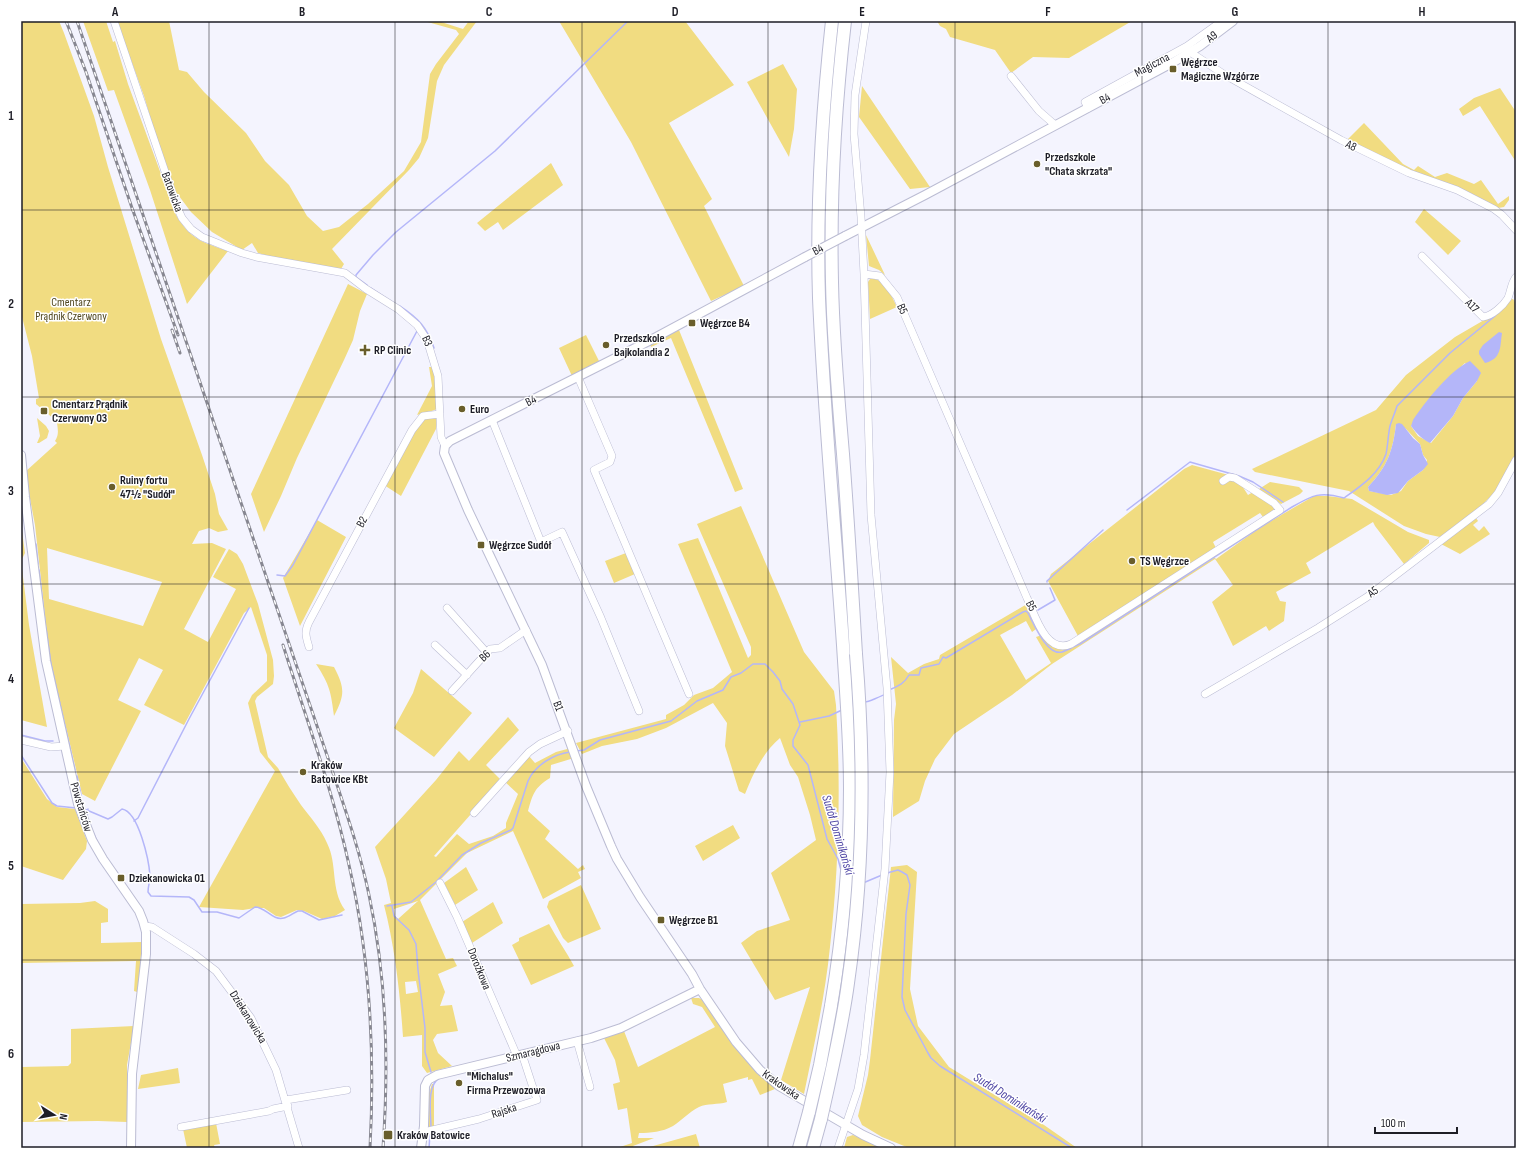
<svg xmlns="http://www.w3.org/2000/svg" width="1537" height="1169" viewBox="0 0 1537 1169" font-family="'Sofia Sans Condensed',sans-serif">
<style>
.green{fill:#f1dc81;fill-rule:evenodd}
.water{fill:#b4b6f9}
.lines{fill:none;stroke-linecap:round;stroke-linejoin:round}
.stream{stroke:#b4b6f9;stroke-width:1.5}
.minor-casing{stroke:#bbbcd3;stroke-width:8}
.tertiary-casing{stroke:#bbbcd3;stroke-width:10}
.motorway-casing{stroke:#bbbcd3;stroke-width:14}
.minor{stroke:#fff;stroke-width:7}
.tertiary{stroke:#fff;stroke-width:8}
.motorway{stroke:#fff;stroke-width:12}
.rail-casing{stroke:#878791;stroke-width:3}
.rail{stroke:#fff;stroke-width:1.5;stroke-dasharray:4.5;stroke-linecap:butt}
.tertiary-bridge-casing{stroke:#bbbcd3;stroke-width:10;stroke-linecap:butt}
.motorway-bridge-casing{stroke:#bbbcd3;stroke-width:14;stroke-linecap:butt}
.tertiary-bridge{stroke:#fff;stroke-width:8}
.motorway-bridge{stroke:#fff;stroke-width:12}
.grid{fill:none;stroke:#1d1d26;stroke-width:1;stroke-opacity:0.55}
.poi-dot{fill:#695e2b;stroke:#fff;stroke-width:1.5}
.labels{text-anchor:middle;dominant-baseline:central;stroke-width:3;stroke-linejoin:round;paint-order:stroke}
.street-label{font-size:12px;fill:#1d1d26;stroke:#fff}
.poi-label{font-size:12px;font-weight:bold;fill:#1d1d26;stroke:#fff;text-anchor:start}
.park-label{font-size:12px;fill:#50471f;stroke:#fff}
.water-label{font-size:13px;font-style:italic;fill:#4e45a4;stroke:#fff}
.neatline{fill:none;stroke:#1d1d26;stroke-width:1.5}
.grid-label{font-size:13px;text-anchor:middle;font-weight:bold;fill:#1d1d26}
</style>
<rect width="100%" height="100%" fill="#f4f4fe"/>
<path class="green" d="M21,21H59L64,33L94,116L108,167L161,339L202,455L215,494L219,514L228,530L218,532L209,528L199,531L192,544L212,543L226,549L184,629L208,642L236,589L213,577L229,549L237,554L243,564L258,604L273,660L274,676L273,684L257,697L255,701L268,757L278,768C285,781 293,793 301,805C310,817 321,829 327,843C338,865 330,889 345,910L335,916L322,919L304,911L297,910L281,917L276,916L264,908H255L243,910L199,907L275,771L260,752L248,703L252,695L267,681V655L251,607L244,613L184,725L144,705L163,670L139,658L118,700L141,711L95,801L82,794L50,661L35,525L25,472L57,443L55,441C59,435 58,430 57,423L53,421L54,419L36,404V399L39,398L32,356L21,313ZM47,548L162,582L143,626L49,599Z
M83,21H106L113,42L115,41L128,84L176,215C191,240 202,242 228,251L187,304L150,190L114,90L108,91Z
M117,21H169L179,70L187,72L204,92L246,133L265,161L289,185L307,216L323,231L339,227L368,204L404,171L421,142L430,74L436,64L459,34L456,30L424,21H438L463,29L469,21H477L444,65L437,81L428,138L419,158L409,170L332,249L344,264L341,269L272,257L258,253L252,243L242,250L212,232L191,212L176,192L157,140L144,96Z
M559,21H685L734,85L669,123L712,199L704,206L744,286L711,301L631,142Z
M937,21H1132L1069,58L1033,57L1011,73L995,50L950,37L946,29L940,26Z
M783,64L797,89L794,129L789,157L747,82Z
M862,86L930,187L910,189L859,117Z
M1500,88L1516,112V162L1480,106L1463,116L1459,109L1474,98Z
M1364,123L1403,164L1414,170L1418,166L1435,177L1447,173L1474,184L1481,180L1498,204L1509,196V200L1504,207L1498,208L1419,175L1347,140Z
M551,163L563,185L503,230L498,222L485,231L477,223Z
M1424,209L1461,241L1448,255L1415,222Z
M866,235L885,275L879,270L869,266Z
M870,279C884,277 892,297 897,307L870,319L868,282Z
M348,284L367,294L360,311L353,340L344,360L297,458L281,496L264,532L251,494Z
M1511,298L1514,300L1516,305L1515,416L1516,453L1508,471L1500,486L1488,499L1473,514L1440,537L1426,534L1404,526L1349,491L1255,472L1252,469L1376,410L1406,375L1455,337L1503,309ZM1465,363L1477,381L1463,398L1453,416L1431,443L1418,436L1411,426L1441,385ZM1396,424L1406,429L1420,444L1423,455L1427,460L1423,470L1408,481L1401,491L1391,495L1369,491L1368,487C1387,467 1393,451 1396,424Z
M679,330L743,489L735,492L671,338L651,347L650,344Z
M586,335L599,361L572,376L559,348Z
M429,367H433L436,380L437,409C431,412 424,412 417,415L432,386Z
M430,417L437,419L436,429L401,496L384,485L414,431L424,419Z
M37,418L46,426L49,431L47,438L39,443H37L40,436Z
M1192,465L1225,474L1235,475L1248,495L1253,492L1273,504L1274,509L1272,513L1263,517L1260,513L1213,542L1216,548L1078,636L1048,581L1051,574L1184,469Z
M1270,482L1299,487L1303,491L1300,494L1281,504L1259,489Z
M1314,496H1327L1352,499L1408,532L1429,540V543L1404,564L1375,526L1373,522L1306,563L1311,573L1276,592L1280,601L1286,602L1284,621L1269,631L1266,626L1233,646L1212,602L1233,585L1215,559L1052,664L1012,695L954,734L935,759L925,781L919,801L893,817L894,720L896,704L891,657L908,673L924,664L939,659L940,655L1027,604L1039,627L1032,632L1026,621L1000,635L1026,680L1051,663L1036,637L1042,635C1053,649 1057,652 1075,644L1214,557L1216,559L1262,526Z
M741,506L804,652L834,691L836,705C841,786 839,867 830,947C825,997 814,1045 804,1094L781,1080L810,987L775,1000L741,943L757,931L790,920L771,873L816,840L810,815L798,777L790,765L780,738C763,752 753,774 745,794L739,791L725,746L727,723L713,703L666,728L637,739L602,746L582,754L576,743L666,719V715L684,705L694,695L713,688L732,672L678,544L698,538L748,658L751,655V647L697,524Z
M1476,518L1478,521L1473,525L1479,531L1484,526L1490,534L1460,554L1441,544Z
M317,520L346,537L300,626L283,578Z
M21,524L25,553L21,561L29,625L47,727L21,720Z
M626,553L635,574L614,583L605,561Z
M316,664L334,667C345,688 345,695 334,716C331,693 330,685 316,664Z
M421,669L472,713L434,757L394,728L413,693Z
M508,717L519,730L486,765L501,780L434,856L436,857L457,834L469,844L493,836L506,828V823L518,794L504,781L528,755L535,763L556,752L571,748L574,758L551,765L550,778C534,788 533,794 528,811L550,831L545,839L578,869L583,865L585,869L578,872L581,878L543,899L513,831L467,853L420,900L446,959L453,958L457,966L438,974L445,992L440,1006L452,1005L458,1031L437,1034L433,1040L438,1053L452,1066L427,1073L422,1066V1035L403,1037C400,993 395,948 384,905L391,903L386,879L375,847L436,780L459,751L469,761ZM418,901L398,919L395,916L394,909ZM416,981L418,992L406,994L405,982Z
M21,758L47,799L57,807L75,809L87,841L86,849L63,880L21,866Z
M733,825L740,838L703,861L695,846Z
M907,865L917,872L910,989L918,1026L949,1067L1044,1125L1077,1148H909L882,1137L862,1125L858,1116L868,1075L870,1060L891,867Z
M466,867L478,890L455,905L444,883Z
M581,885L601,929L568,943L563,938L547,907L549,901Z
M95,901L108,909V922L101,923V943L142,942L137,1005L136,1006L137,992L134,991L136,961L21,963V904L80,903Z
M493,902L503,923L472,943L462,922Z
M549,924C557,939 566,951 574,966L531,985L512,945L519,941V938Z
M691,998H699L706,1002L775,1089L760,1095L752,1079L748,1080V1077L723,1084L727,1102C718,1105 707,1103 699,1107C689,1112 682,1120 673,1126C662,1132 651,1133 639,1133L638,1138H654L633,1146L634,1148H617L632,1143L627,1108L618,1110L613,1084L620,1082L615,1060L604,1038L624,1031L638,1067L715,1027L702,1007L693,1004Z
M134,1026L127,1065V1122L98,1121L21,1122V1067L68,1066L71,1063V1029Z
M178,1068L180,1083L138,1089L141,1075Z
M432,1084H434V1128H429V1093Z
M216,1123L220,1144L214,1145L215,1148H187L183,1129Z
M696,1134L700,1148H646Z
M853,1135L881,1148H844L847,1137Z"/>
<path class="water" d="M1499,332L1502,333C1500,346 1502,359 1485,363L1479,354V351L1483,345Z
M1470,361L1479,370L1481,373L1477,381L1463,398L1453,416L1430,443C1422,439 1417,434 1411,426L1413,420C1425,402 1450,370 1470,361Z
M1399,423L1402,424L1413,438L1420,444L1423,455L1428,464L1423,470L1408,481L1398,493L1387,495L1369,491L1368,487C1387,467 1393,451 1396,424Z"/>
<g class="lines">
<path class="stream" d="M367,285L356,277V275L373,255L396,232L495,151L628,21
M371,288L386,298
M400,306C418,318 427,327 434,348
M1127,510L1190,462L1239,476L1253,482L1283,502
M36,544L38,564
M39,570L45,622
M277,575L285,576L293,565L417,331
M1047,582V581L1103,530
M1038,610L1055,600L1050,588
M46,628L51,664L75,770
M889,690C898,686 904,684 909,675H919L921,668L939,664L943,657L946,658L1023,612L1026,611L1028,613C1034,624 1047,656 1062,652C1068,650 1074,646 1080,644L1292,507C1313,495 1320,491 1344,498C1361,486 1379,474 1386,454C1388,445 1388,435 1390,426C1392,419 1395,413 1397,406L1450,353L1495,316
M865,702C868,702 882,696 885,694
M800,722L829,716L842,710
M21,735L45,741H53
M576,751L584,750L600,740L671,721L697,701L723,690L731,677L741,673L753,664H765L773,672L780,681L782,689L793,704L800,725L793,740V746L808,765L827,839L838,859L841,870
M21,755L52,803L57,806L76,808
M77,776L81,795
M82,808L108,819L112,817L122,809C139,812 149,861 150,876C150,881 148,886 148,892L151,896L189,897L194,900L202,912H217L239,918L255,907C266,907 272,921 284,918C289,917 293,913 298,911H302L319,920L342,915
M87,818L88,809
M134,821L138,818L189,719L249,608
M93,832L98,843
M887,873L898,870L902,872L907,875L910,885L906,914L902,997L905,1010L928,1053L931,1058L940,1066L1072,1148
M863,883L882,875
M387,906L411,902L436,882L462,855L481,843L511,830L513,828L528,781C535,765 554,754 570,752
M392,906L394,916L409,930L416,944L418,970L425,1028V1052L431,1072
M431,1128C431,1115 426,1084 440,1078
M429,1148L430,1134"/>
<defs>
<path id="minor" d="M114,21L177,207L182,218L191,229L202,237L242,253L256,257L345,273L366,289L398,309L417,325L427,340L438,376L441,437L445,446
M1190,52L1225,75L1341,140L1409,173L1457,190L1494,209L1502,215L1516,230
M1011,76L1039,111L1055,125
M1088,108L1085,102L1187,46L1222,21
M1422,256L1483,317C1492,316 1503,306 1508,298C1511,291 1511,283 1516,277
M864,274L880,276L897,297L1027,598C1035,615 1046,655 1071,644L1280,510L1274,503L1235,478L1229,477L1223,481
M578,377L612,456L610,462L594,470L689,694
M492,420L541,542L562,532L601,618L639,711
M447,608L487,653
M435,645L467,675
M309,647C306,637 304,632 309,622L412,430L423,416L440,414
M452,691L490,649L500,648L526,630
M1205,694L1318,628L1367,597L1489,504L1498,493L1516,460
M21,740L51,747L65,746
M474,813L529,752L540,744L568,731
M440,883L457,917L517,1056
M145,926L152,927L194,954L216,971L251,1018L276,1070L299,1148
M577,1041L590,1087
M286,1100L347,1090
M181,1127L269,1111L273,1109L288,1106
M424,1132L479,1119L537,1100L522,1054
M838,1148L858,1089L864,1055L885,869L890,772L887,688L871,515L864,274L861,217L854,134L855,95L866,21"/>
<path id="tertiary" d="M845,236L925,195L1172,63L1200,46L1233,21
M805,257L647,342L450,441L445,446L444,453L468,510L542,665L586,786L611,846L617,859L640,897L692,974L700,989L736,1042L760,1070L779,1086L863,1135L891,1148
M21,455L25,497L46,661L78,804L92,840L103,859L139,911L143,921L146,932V954L132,1074L131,1148
M421,1148L424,1126L425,1086L428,1080L437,1075L591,1038L621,1028L700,989"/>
<path id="motorway" d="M845,21C835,108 830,195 832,282C833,339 838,396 843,454C848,520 852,587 856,654
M831,1006C843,934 850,861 850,788C850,740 846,693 843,645C835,529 824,414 819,298C816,206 822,113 832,21
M799,1148L809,1112
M813,1148L821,1119"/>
</defs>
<use href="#minor" class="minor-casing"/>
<use href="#tertiary" class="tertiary-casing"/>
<use href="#motorway" class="motorway-casing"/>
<use href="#minor" class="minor"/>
<use href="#tertiary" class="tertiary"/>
<use href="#motorway" class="motorway"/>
<defs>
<path id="rail" d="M66,21L86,72L132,208L178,335
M77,21L331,767C345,809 360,851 369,895C387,979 389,1063 383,1148
M172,330L180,353
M283,645C306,718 333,791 349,865C370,957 375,1054 370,1148"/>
</defs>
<use href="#rail" class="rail-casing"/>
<use href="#rail" class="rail"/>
<defs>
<path id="tertiary-bridge" d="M805,257L845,236"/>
<path id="motorway-bridge" d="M809,1112L820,1065L831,1006
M821,1119C831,1074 842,1028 848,983C864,873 865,764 856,654"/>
</defs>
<use href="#tertiary-bridge" class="tertiary-bridge-casing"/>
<use href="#motorway-bridge" class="motorway-bridge-casing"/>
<use href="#tertiary-bridge" class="tertiary-bridge"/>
<use href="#motorway-bridge" class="motorway-bridge"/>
</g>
<path class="grid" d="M209,21V1148M395,21V1148M582,21V1148M768,21V1148M955,21V1148M1142,21V1148M1328,21V1148M21,210H1516M21,397H1516M21,584H1516M21,772H1516M21,960H1516"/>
<g class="poi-dot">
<rect x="1169" y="65" width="8" height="8" rx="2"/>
<circle cx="1037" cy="164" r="4"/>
<rect x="688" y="319" width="8" height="8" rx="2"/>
<circle cx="606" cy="345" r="4"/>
<path d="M363 344h4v4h4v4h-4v4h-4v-4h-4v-4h4z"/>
<circle cx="462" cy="409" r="4"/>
<rect x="40" y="407" width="8" height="8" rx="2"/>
<circle cx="112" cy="487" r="4"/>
<rect x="477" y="541" width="8" height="8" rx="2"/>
<circle cx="1132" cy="561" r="4"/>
<circle cx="303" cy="772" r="4"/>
<rect x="117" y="874" width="8" height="8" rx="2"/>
<rect x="657" y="916" width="8" height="8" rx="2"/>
<circle cx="459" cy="1083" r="4"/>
<rect x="383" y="1130" width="10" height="10" rx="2"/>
</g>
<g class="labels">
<g class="street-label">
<text transform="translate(1212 37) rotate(-37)">A9</text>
<text transform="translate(1152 65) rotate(-28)">Magiczna</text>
<text transform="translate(1105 99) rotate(-28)">B4</text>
<text transform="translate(1351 146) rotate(26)">A8</text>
<text transform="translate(172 192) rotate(70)">Batowicka</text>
<text transform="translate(818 250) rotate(-28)">B4</text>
<text transform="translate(1472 306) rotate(45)">A17</text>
<text transform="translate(902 309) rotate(67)">B5</text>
<text transform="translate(427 341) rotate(66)">B3</text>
<text transform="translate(531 401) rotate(-26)">B4</text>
<text transform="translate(362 522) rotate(-62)">B2</text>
<text transform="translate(1373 592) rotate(-36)">A5</text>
<text transform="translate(1031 606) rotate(63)">B5</text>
<text transform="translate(485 656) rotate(-42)">B6</text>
<text transform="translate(558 706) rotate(69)">B1</text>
<text transform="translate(81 807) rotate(73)">Powstańców</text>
<text transform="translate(479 969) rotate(68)">Dorożkowa</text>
<text transform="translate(248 1017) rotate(58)">Dziekanowicka</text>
<text transform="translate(533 1052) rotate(-14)">Szmaragdowa</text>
<text transform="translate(781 1085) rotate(35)">Krakowska</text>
<text transform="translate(504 1111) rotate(-18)">Rajska</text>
</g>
<g class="poi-label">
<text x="1181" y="62">Węgrzce<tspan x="1181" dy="14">Magiczne Wzgórze</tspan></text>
<text x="1045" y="157">Przedszkole<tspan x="1045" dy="14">"Chata skrzata"</tspan></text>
<text x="700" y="323">Węgrzce B4</text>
<text x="614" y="338">Przedszkole<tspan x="614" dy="14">Bajkolandia 2</tspan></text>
<text x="374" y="350">RP Clinic</text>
<text x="52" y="404">Cmentarz Prądnik<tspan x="52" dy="14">Czerwony 03</tspan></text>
<text x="470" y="409">Euro</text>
<text x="120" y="480">Ruiny fortu<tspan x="120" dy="14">47½ "Sudół"</tspan></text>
<text x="489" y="545">Węgrzce Sudół</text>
<text x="1140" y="561">TS Węgrzce</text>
<text x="311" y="765">Kraków<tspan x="311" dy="14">Batowice KBt</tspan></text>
<text x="129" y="878">Dziekanowicka 01</text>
<text x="669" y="920">Węgrzce B1</text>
<text x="467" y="1076">"Michalus"<tspan x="467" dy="14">Firma Przewozowa</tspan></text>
<text x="397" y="1135">Kraków Batowice</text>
</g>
<g class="park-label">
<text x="71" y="302">Cmentarz<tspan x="71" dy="14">Prądnik Czerwony</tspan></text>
</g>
<g class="water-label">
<text transform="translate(838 835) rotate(73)">Sudół Dominikański</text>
<text transform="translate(1010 1098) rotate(32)">Sudół Dominikański</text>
</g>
</g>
<rect width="1537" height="1169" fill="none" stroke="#ffffff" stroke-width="44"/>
<g transform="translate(54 1115) rotate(101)" stroke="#ffffff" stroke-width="3" paint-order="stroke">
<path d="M0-3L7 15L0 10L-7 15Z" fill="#1d1d26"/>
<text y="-6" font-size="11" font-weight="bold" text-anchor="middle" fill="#1d1d26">N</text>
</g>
<path d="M1375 1127v6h82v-6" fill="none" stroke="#1d1d26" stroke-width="2"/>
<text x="1381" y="1127" font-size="12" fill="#1d1d26" stroke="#ffffff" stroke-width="3" paint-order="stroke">100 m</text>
<rect x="22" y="22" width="1493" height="1125" class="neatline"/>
<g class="grid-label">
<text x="115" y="16">A</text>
<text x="302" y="16">B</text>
<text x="489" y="16">C</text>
<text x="675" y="16">D</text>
<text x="862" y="16">E</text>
<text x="1048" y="16">F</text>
<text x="1235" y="16">G</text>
<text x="1422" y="16">H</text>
<text x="11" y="120">1</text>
<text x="11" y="308">2</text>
<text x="11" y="495">3</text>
<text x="11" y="683">4</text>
<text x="11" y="870">5</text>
<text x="11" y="1058">6</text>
</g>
</svg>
